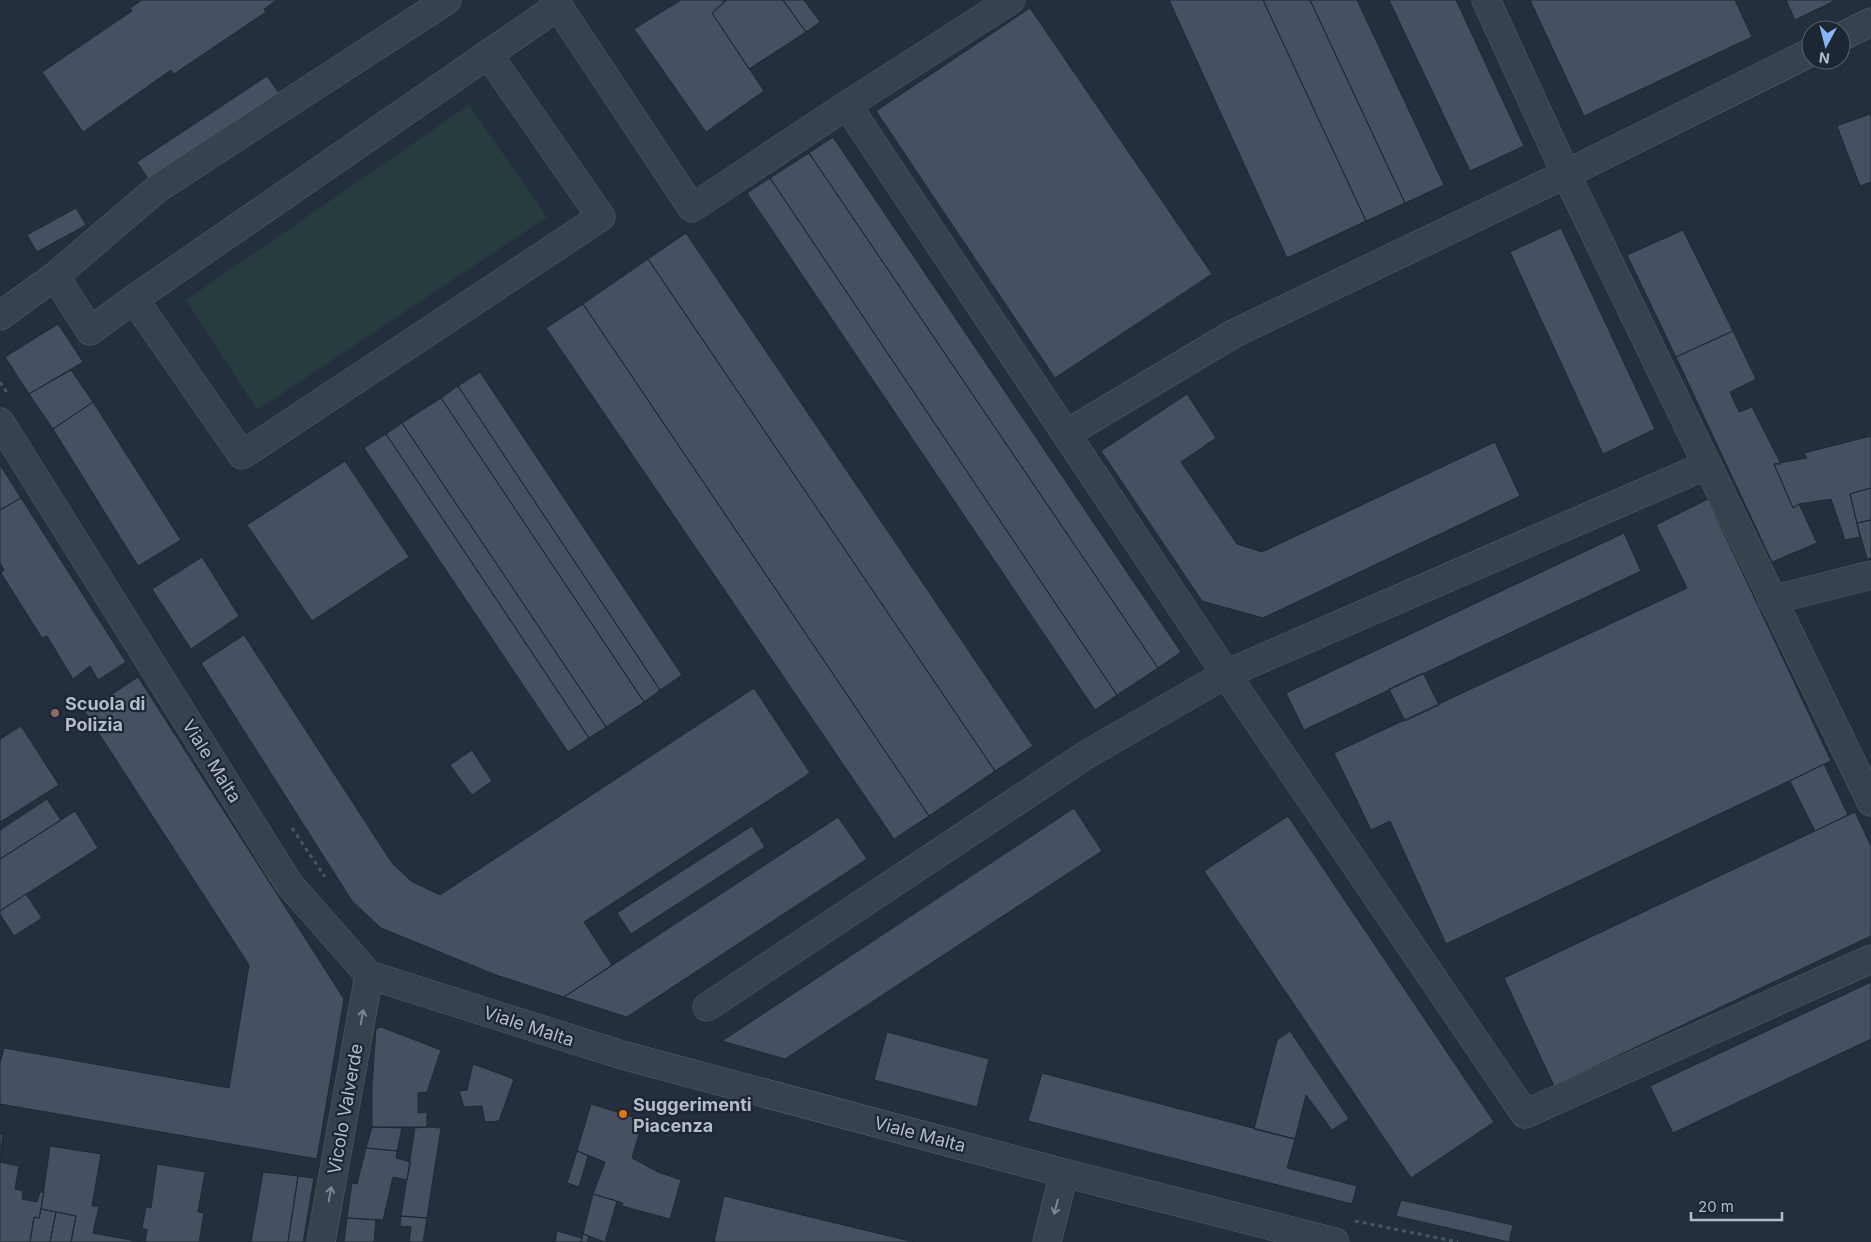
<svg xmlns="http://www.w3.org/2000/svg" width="1871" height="1242" viewBox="0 0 1871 1242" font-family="Inter,sans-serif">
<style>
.green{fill:#263c3f}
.building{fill:#455162;stroke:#1f2835}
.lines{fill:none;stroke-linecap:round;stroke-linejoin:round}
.minor-casing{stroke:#565f6c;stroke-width:29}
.path{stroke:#44595c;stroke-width:3;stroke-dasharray:4 4;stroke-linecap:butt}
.minor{stroke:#38414e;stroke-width:28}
.oneway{stroke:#7c8592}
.education-dot{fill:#8d6e63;stroke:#1d2633;stroke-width:2}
.food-dot{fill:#e8710a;stroke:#1d2633;stroke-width:2}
.labels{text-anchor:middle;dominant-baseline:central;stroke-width:4.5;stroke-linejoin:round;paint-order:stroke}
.poi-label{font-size:18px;font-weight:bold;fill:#b4bcc9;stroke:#1d2633;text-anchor:start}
.street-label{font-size:18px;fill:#b4bcc9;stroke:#1d2633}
</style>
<rect width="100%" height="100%" fill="#242f3e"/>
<path class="green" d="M469,105L547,217L257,410L186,300Z"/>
<path class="building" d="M142,0H277L264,9L266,12L174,74L171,70L83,132L42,72L132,11L130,8Z
M681,0H723L724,2L712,13L764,91L706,132L634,29Z
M727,0H783L806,32L749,69L712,13Z
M783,0H804L820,22L806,32Z
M1169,0H1263L1366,221L1287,258Z
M1263,0H1310L1405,203L1366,221Z
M1310,0H1357L1444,185L1405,203Z
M1389,0H1456L1524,146L1470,171Z
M1530,0H1735L1752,37L1584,116Z
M1786,0H1836L1795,20Z
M1030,8L1212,274L1055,378L876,111Z
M267,76L279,93L149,180L137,162Z
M1870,114L1871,118V182L1860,186L1837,126Z
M833,137L1181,652L1158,668L809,153Z
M809,153L1158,668L1117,695L770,178Z
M770,178L1117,695L1095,710L747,193Z
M76,208L86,225L37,252L27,235Z
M1561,228L1655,429L1603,454L1510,252Z
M1683,230L1733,331L1676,357L1627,255Z
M686,233L1033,746L995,771L648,259Z
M648,259L995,771L929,816L583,304Z
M583,304L929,816L894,839L546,328Z
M58,324L83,362L29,394L5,357Z
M1733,331L1756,379L1730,392L1739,412L1752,407L1781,464H1774L1793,508L1799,504L1817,543L1772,562L1676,357Z
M71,370L93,402L53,429L29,394Z
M480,372L682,675L660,690L458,386Z
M458,386L660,690L644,702L441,398Z
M1187,394L1216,438L1181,462L1237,544L1262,552L1495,442L1520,496L1263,618L1202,601L1101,451Z
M441,398L644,702L606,727L402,423Z
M93,402L181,540L138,566L53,429Z
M402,423L606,727L589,738L386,434Z
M386,434L589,738L568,752L364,448Z
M1871,436V488L1850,494L1860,537L1845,540L1831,499L1799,504L1793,508L1774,464L1807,458L1804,453Z
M345,461L409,557L312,621L247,525Z
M0,465L21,498L0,510Z
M1871,488V520L1857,523L1850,494Z
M21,498L126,662L98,680L90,666L73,679L47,636L42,638L1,573L4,570L0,563V510Z
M1708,499L1831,761L1446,944L1390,821L1371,830L1334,753L1687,588L1656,525Z
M1871,520V558L1867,559L1857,523Z
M1624,533L1641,571L1304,730L1286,693Z
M202,557L239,616L191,649L152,589Z
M244,635L392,863L411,881L440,895L754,688L810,773L584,922L612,965L564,997L496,975L381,928L352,901L201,663Z
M1423,673L1439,705L1405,721L1389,689Z
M138,677L344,999L317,1159L0,1104V1063L4,1048L229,1088L249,965L85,712Z
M21,726L59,785L0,822V739Z
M472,750L492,781L472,795L450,765Z
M1824,764L1848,815L1815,831L1790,781Z
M47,799L61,820L0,859V830Z
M1074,808L1102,851L785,1059L722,1041Z
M75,811L98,848L0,911V859Z
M1855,812L1871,846V936L1554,1086L1504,978Z
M1288,816L1494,1122L1411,1178L1204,871Z
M838,817L867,859L627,1017L564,997Z
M752,826L765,847L631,934L617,913Z
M26,894L42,918L14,936L0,914V911Z
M1871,982V1039L1673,1133L1650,1086Z
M381,1027L441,1050L427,1092L418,1093V1113L427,1112V1127H372V1085L376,1029Z
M1290,1031L1349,1119L1332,1130L1306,1095L1295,1139L1254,1129L1277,1040Z
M887,1032L989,1059L977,1107L874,1080Z
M473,1064L514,1079L499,1121L485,1122L482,1106L464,1107L459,1091L467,1090Z
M1042,1073L1295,1139L1287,1168L1357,1186L1352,1204L1028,1121Z
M591,1104L643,1120L632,1158L658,1172L681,1180L670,1219L622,1206L623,1203L593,1194L605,1162L577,1151Z
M372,1127L402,1128L397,1151L366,1148Z
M427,1127L441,1128L427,1218L401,1216L415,1128Z
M0,1134H3L0,1158Z
M50,1146L101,1154L92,1206H99L93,1233L141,1242H71L76,1216L41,1209Z
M366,1148L397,1151L396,1158L411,1162L407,1180L393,1177L383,1220L347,1218L352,1183L357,1184Z
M577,1151L588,1156L579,1187L567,1183Z
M0,1162L19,1166L15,1189L23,1191L22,1199L37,1202L40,1192H44L39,1218L34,1217L30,1242H0Z
M157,1164L205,1172L198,1212L204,1213L199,1242H145L147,1230L142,1228L146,1207L151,1208Z
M263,1172L298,1176L288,1242H251Z
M298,1176L314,1178L303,1242H288Z
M593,1194L617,1201L605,1242L583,1234Z
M724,1196L914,1242H714Z
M1401,1200L1513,1225L1509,1242L1396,1216Z
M41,1209L56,1212L50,1242H30L34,1217L39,1218Z
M56,1212L76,1216L71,1242H50Z
M401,1216L427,1218L423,1242H409L411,1227L400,1226Z
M347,1218L376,1220L374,1242H344Z
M557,1231L582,1238L581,1242H555Z
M583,1234L589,1236L587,1242H581Z"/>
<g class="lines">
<defs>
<path id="minor" d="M554,0L692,208L847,105L1011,0
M1486,0L1566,174L1871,802
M1841,37L1871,22
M847,105L1226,674L1525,1114L1871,959
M55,276L90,331L134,299L558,6
M134,299L242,455L601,217L488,54
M0,316L55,276L158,188L447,0
M0,422L289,884L369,975L622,1055L1064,1173L1335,1242
M1066,434L1233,334L1566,174L1811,52
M1772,600L1871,575
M707,1007L1089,753L1226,674L1707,465
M321,1242L369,975
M1047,1242L1064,1173"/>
</defs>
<use href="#minor" class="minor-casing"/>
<path class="path" d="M0,382L8,394
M292,828L325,877
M1355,1221L1458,1242"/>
<use href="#minor" class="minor"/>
</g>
<defs><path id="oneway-shaft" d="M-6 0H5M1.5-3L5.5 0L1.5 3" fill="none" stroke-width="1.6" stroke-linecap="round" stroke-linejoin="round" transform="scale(1.25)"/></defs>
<g class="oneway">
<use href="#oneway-shaft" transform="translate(362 1017) rotate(-80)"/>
<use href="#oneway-shaft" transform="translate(330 1194) rotate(-80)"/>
<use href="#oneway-shaft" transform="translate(1056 1207) rotate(104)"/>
</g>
<circle class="education-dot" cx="55" cy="713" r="5"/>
<circle class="food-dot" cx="623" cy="1114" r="5"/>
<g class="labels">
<g class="poi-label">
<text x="65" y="703">Scuola di<tspan x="65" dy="21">Polizia</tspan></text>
<text x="633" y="1104">Suggerimenti<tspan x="633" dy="21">Piacenza</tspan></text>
</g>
<g class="street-label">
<text transform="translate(212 761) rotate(58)">Viale Malta</text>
<text transform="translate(529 1026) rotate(18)">Viale Malta</text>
<text transform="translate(345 1109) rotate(-80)">Vicolo Valverde</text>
<text transform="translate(920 1134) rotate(15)">Viale Malta</text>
</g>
</g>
<g transform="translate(1826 45) rotate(187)"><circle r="24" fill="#1d2633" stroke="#59626f"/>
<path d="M0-4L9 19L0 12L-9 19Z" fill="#8ab4f8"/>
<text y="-8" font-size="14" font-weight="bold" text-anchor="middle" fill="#b4bcc9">N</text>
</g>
<path d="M1691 1212v8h91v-8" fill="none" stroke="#b4bcc9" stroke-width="2.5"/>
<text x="1698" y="1212" font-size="15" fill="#b4bcc9" stroke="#1d2633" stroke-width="4" paint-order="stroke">20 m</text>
</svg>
